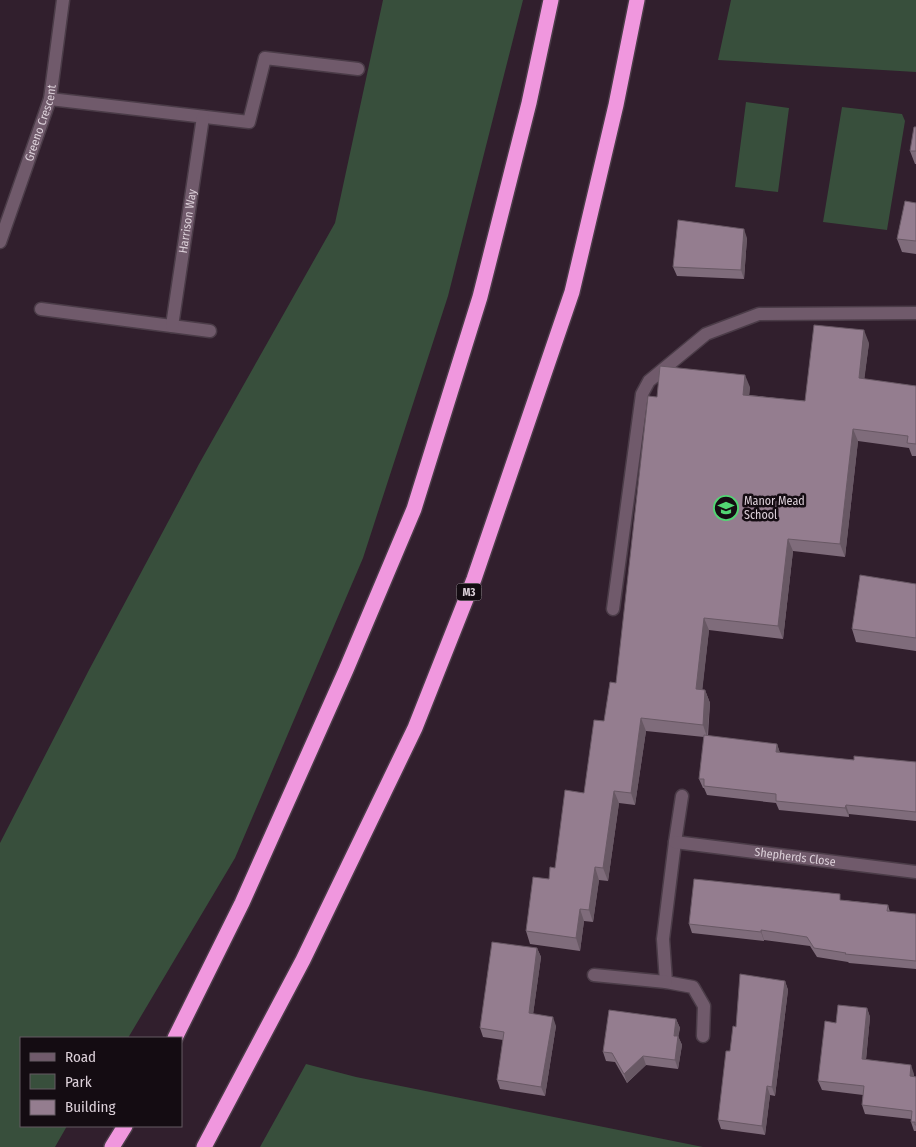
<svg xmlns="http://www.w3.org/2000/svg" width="916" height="1147" viewBox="0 0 916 1147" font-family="'Fira Sans Condensed',sans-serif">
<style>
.green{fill:#384f3c}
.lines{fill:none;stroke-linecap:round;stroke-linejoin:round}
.service-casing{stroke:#4b3c48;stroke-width:15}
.minor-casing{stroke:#4b3c48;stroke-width:15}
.motorway-casing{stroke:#4b3c48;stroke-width:18}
.service{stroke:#705a6b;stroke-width:12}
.minor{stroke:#705a6b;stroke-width:12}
.motorway{stroke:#f097de;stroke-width:15}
.wall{fill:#7f6c7b}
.shaded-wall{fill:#685864}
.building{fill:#947d8f;stroke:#685864}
.labels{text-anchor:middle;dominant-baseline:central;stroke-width:5;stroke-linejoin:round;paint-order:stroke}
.shield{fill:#140c12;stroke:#a0959d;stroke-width:1}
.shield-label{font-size:11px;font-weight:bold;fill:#dcd0d9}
.street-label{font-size:12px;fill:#dcd0d9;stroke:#140c12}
.poi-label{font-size:12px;fill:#dcd0d9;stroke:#140c12;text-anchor:start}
</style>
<rect width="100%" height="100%" fill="#311f2d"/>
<path class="green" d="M383,0H523L448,296L363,558L235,858L128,1038H21V1126H67L55,1147H0V843L89,670L199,464L335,223Z
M731,0H916V72L718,60Z
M746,102L789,108L778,192L735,187Z
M842,107L902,114L905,121L887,230L823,222Z
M306,1064L356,1077L703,1147H260Z"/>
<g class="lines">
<defs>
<path id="service" d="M613,609L642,394L649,381L706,334L759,314L916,313"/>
<g id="minor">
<path d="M50,99L249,122L265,58L358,69"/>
<path id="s1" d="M0,242L50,99L63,0"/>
<path d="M41,309L210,331"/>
<path id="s2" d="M172,326L203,117"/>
<path d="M682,796L675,842L663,939L666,982L693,987L704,1006L703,1036"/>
<path id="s3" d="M675,842L916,872"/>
<path d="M594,975L666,982"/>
</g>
<path id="motorway" d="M175,1038L242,903L346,670L414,509L480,297L529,103L551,0
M112,1147L125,1126
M204,1147L303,960L415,728L474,579L572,292L616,105L637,0"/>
</defs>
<use href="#service" class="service-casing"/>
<use href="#minor" class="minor-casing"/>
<use href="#motorway" class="motorway-casing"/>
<use href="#service" class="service"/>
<use href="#minor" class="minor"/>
<use href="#motorway" class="motorway"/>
</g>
<path class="wall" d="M916,127V164H915L910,151Z
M916,203V254L902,252L897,239Z
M747,238L744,279L677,276L673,267Z
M869,343L864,379L916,386V456H912L909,448L858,441L845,557L793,551L783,639L709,630L702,690H705L710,703L708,736L777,744L780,753L854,760L916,762V821L849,814V817L779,810L776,803L707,795L704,788H703L699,779L704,737L646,731L635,805L619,803L608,881L599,880L593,922L584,921L580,951L530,944L526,931L549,879L555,868L584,793L616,683L657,397L750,387L749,395L805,401Z
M916,584V651L856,642L852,629Z
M843,900L888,905L890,912L916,914V969L849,963L848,962L817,957L810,946L764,940V941L692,933L689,924Z
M537,948L541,957L533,1014L556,1026L545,1096L500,1089L497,1080L503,1040L483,1037L480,1028Z
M785,981L788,990L775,1096L770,1095L765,1135L721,1129L718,1120L730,1051L736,1027Z
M867,1008L870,1017L866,1060L914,1074V1076L916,1077V1131H914L911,1122V1119L865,1114L862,1105L863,1095L822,1090L818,1081L836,1023Z
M676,1019L680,1028L678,1036L682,1045L678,1069L646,1065L627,1083L615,1062L606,1061L603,1052Z"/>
<path class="shaded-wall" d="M744,229L747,238L744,279L741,270Z
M864,330L869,343L863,390L859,378Z
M745,375L750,387L748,407L743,395Z
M853,429L858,441L845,557L840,544Z
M788,539L793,551L783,639L778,626Z
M704,618L709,630L701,702L696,689Z
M705,690L710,703L707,737L703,725Z
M641,718L646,731L635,805L631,793Z
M777,744L780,753L776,752Z
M614,791L619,803L608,881L603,868Z
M846,805L849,814V817L845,808Z
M595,867L599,880L593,922L589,910Z
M580,909L584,921L580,951L576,938Z
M761,930L764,940V941L761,932Z
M537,948L541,957L532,1022L529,1013Z
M785,981L788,990L775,1096L772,1087Z
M867,1008L870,1017L865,1069L862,1059Z
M553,1017L556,1026L545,1096L541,1087Z
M676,1019L680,1028L677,1045L674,1036Z
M678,1036L682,1045L678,1069L675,1060Z
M643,1056L646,1065L627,1083L624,1074Z
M911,1065L914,1074L913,1085L910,1076Z
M767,1086L770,1095L765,1135L762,1126Z"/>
<path class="building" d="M914,127H916V151H910Z
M905,201L916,203V241L897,239Z
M678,220L744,229L741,270L673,267Z
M814,325L864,330L859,378L916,386V444L907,443L908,436L853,429L840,544L788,539L778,626L704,618L696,689L705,690L703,725L641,718L631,793L614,791L603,868L595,867L589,910L580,909L576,938L526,931L533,877L549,879L550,867L555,868L565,790L584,793L594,720L604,721L610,682L616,683L648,396L657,397L660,366L745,375L743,395L805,401Z
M860,575L916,584V638L852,629Z
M704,735L777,744L776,752L854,760V756L916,762V812L846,805L845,808L776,801V794L704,786V779H699Z
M694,879L840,894V900L888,905L887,911L916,914V961L845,954L846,953L814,948L807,937L761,930V932L689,924Z
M492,942L537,948L529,1013L553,1017L541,1087L497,1080L504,1032L480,1028Z
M740,974L785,981L772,1087L767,1086L762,1126L718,1120L726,1051H730L733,1026L736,1027Z
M838,1005L867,1008L862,1059L911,1065L910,1076L916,1077V1125H915V1122H911L912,1111L862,1105L864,1086L818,1081L825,1021L836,1023Z
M609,1010L676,1019L674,1036H678L675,1060L643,1056L624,1074L612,1053L603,1052Z"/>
<defs>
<symbol id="school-ring" viewBox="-11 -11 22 22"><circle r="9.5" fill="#140c12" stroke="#52d673" stroke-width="1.5"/><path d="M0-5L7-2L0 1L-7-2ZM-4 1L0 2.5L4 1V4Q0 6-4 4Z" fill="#52d673"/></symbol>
</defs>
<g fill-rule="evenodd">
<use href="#school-ring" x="712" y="494" width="28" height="28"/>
</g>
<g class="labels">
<rect class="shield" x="456.5" y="583.5" width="25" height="17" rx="4"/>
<g class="shield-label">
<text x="469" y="592">M3</text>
</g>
<g class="street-label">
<text stroke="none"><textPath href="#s1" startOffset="126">Greeno Crescent</textPath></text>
<text stroke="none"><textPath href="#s2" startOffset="106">Harrison Way</textPath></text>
<text stroke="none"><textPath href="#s3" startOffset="121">Shepherds Close</textPath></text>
</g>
<g class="poi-label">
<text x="744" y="501">Manor Mead<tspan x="744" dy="14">School</tspan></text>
</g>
</g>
<rect x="20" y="1037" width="162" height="90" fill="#140c12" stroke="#645a62"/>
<rect x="30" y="1053" width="25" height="8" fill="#705a6b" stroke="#645a62"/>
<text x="65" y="1062" font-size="15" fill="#dcd0d9">Road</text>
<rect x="30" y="1074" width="25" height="15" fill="#384f3c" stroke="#645a62"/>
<text x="65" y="1087" font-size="15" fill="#dcd0d9">Park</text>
<rect x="30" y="1100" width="25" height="15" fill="#947d8f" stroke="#645a62"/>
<text x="65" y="1112" font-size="15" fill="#dcd0d9">Building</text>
</svg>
